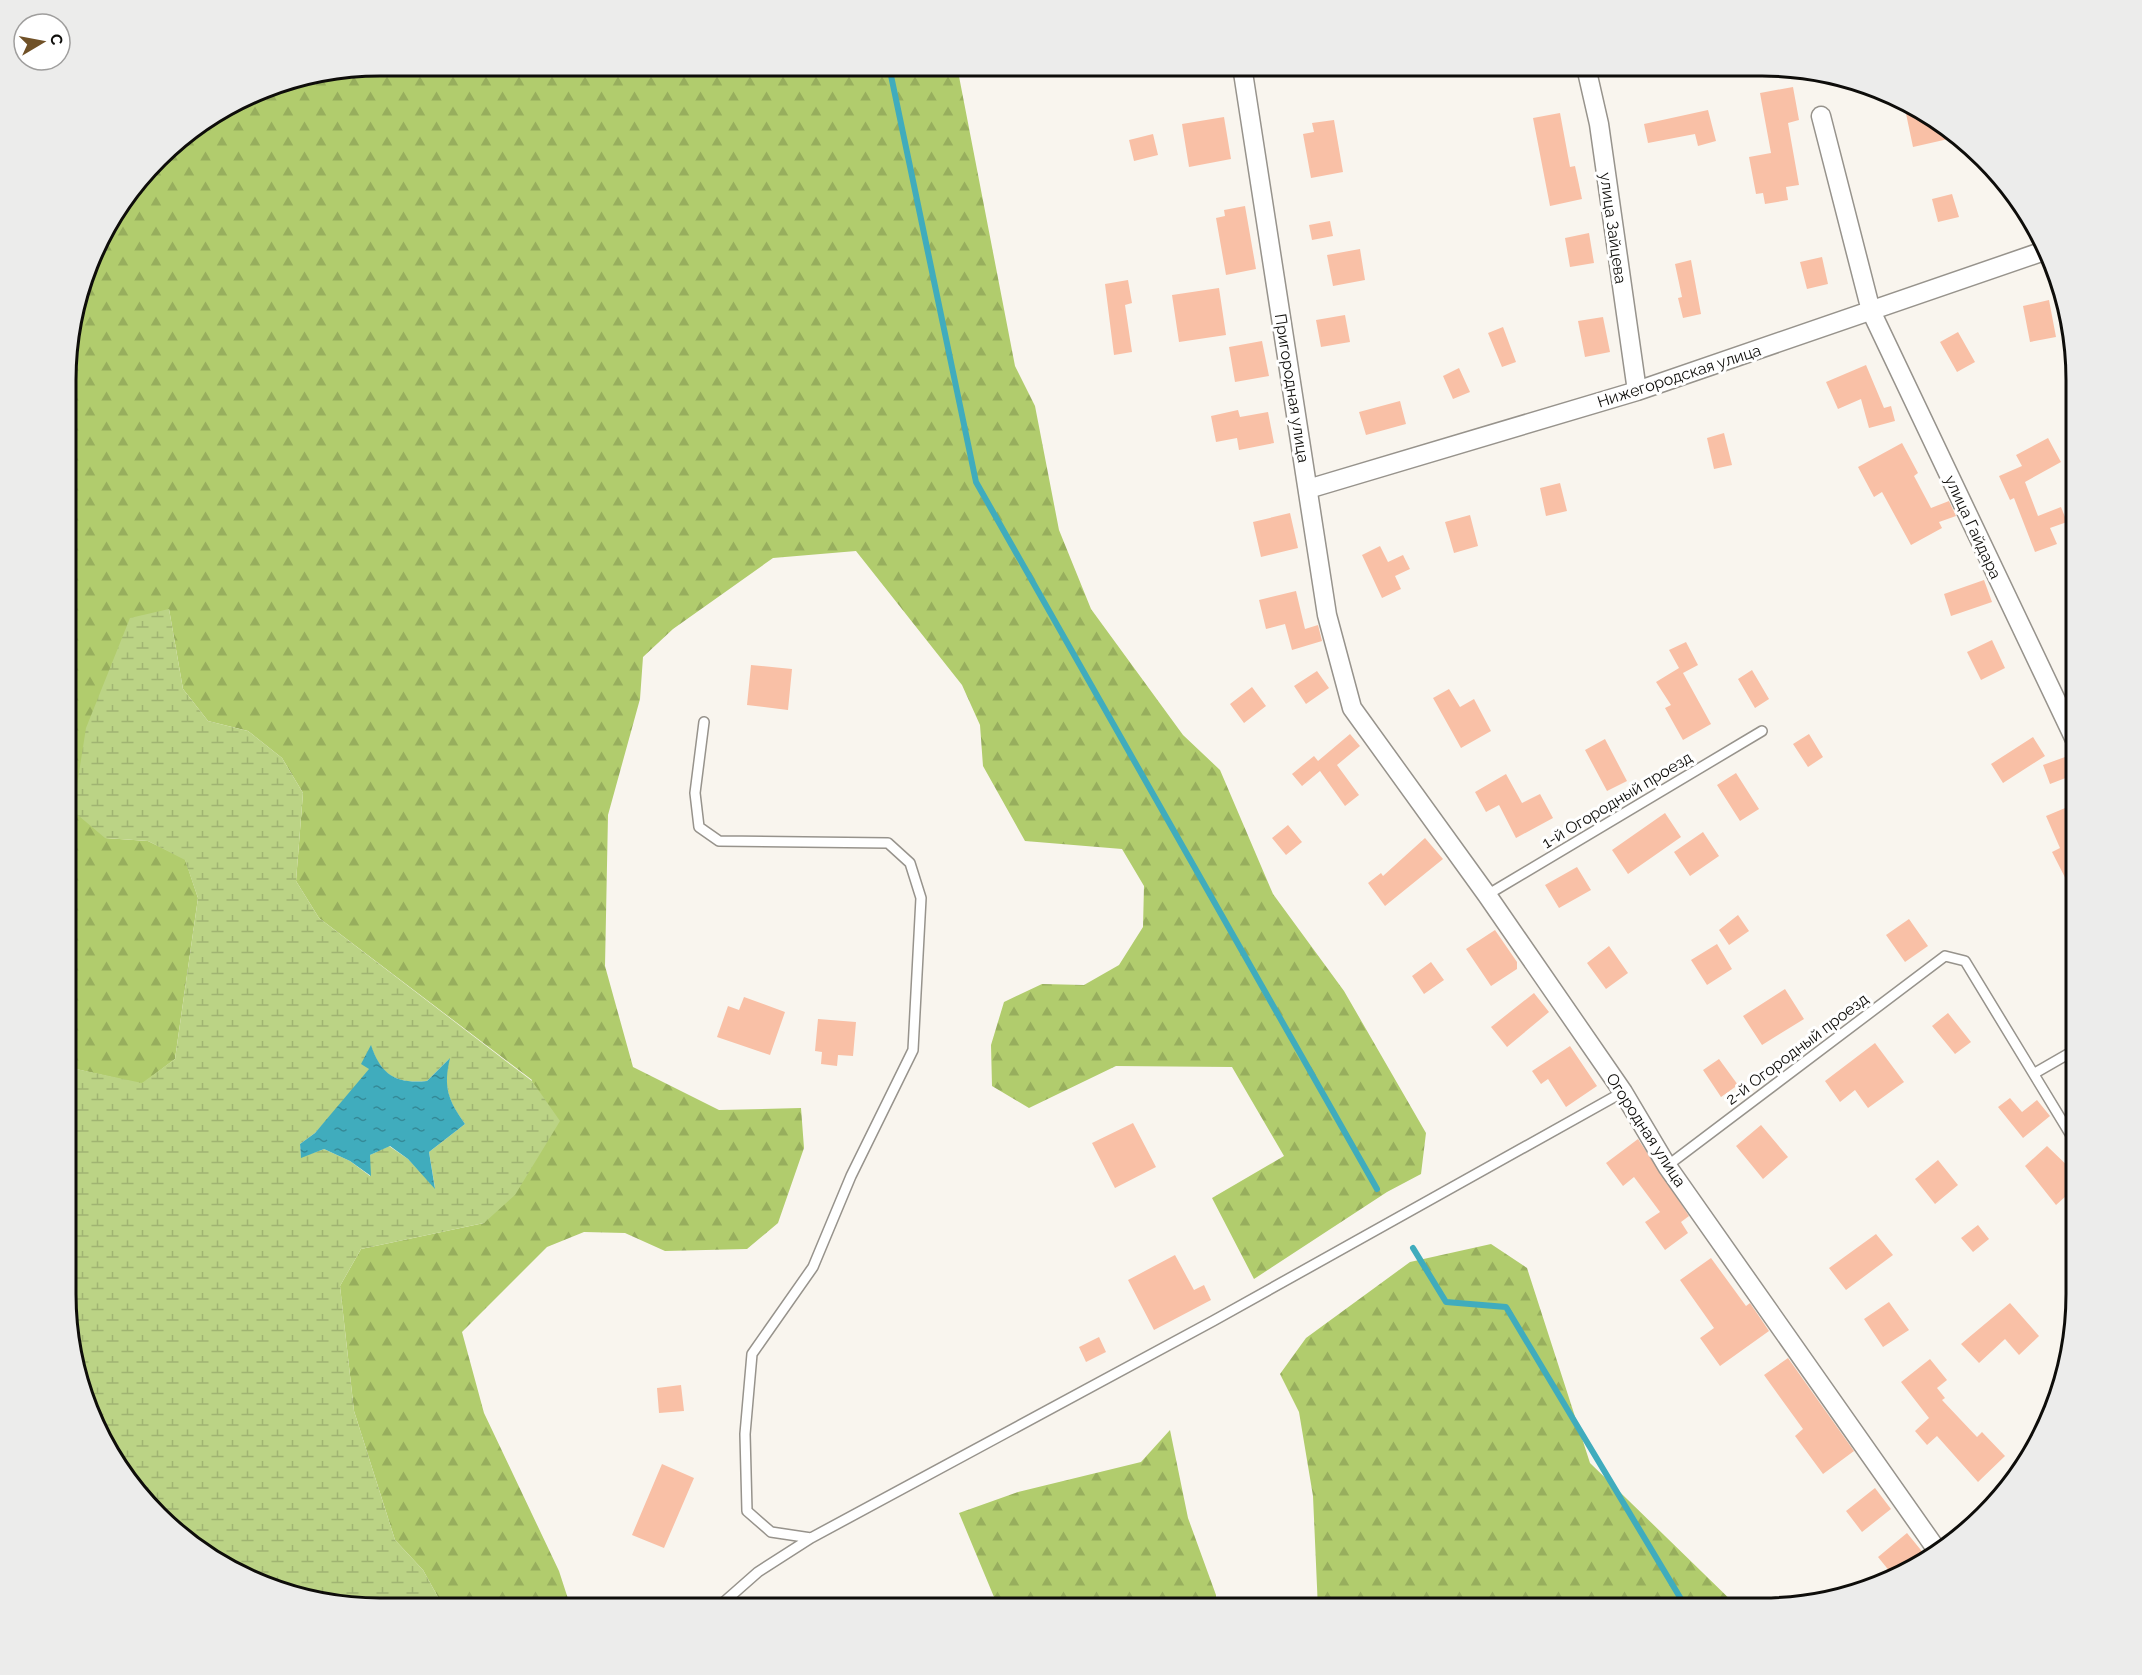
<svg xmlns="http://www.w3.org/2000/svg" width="2142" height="1675" viewBox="0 0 2142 1675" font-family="Raleway,sans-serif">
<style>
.forest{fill:url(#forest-firs)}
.wetland{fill:url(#wetland-marsh);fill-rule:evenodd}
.water{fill:url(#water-ripples)}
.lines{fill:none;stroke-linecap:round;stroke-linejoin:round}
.stream{stroke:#40acbd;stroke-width:6}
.building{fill:#f9c0a6}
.lane-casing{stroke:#97938c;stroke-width:12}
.street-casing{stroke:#97938c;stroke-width:21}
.lane{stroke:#fff;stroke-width:9}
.street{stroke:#fff;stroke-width:18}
.labels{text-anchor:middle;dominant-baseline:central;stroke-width:6;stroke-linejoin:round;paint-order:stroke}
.street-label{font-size:16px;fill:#0e0d0a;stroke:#fff}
.rim{fill:none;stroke:#0e0d0a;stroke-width:3}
</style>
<defs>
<pattern id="forest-firs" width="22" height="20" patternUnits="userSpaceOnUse" patternTransform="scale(1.5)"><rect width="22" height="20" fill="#b1cc6d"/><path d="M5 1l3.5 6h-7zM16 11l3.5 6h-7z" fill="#97ae5d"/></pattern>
<pattern id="wetland-marsh" width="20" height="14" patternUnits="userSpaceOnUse" patternTransform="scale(1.5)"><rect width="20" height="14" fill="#bbd385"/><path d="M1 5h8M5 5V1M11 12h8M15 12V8" fill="none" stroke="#a0b472"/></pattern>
<pattern id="water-ripples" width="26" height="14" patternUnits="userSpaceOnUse" patternTransform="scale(1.5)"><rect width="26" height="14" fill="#40acbd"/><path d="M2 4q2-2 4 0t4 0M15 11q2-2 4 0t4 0" fill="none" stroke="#348a98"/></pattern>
</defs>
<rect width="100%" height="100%" fill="#f9f5ee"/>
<path class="forest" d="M381,66H957L1015,366L1035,406L1059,530L1091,609L1183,735L1220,770L1273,894L1344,991L1426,1133L1421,1174L1387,1192L1254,1279L1212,1198L1284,1156L1232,1067L1116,1066L1029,1108L992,1086L991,1045L1004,1002L1042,984L1084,985L1119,965L1143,927L1144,886L1122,849L1025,841L983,766L980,725L962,685L856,551L773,558L673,629L643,657L640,699L608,815L605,966L633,1067L719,1110L801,1108L804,1148L778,1223L747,1249L665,1251L625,1233L584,1232L547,1247L462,1332L484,1413L559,1571L571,1608H444L423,1570L395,1540L354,1411L340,1286L361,1249L484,1223L532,1080L319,918L296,881L303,793L282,758L248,731L208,721L183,689L169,609L105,838L148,841L185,859L198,898L175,1059L142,1084L67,1067L69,339L108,224L174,144L279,83Z
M1491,1244L1527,1268L1590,1463L1740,1609H1318L1313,1496L1299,1412L1280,1374L1306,1338L1410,1262Z
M1170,1430L1188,1518L1216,1595V1609H999L959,1513L1018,1492L1141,1462Z"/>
<path class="wetland" d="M169,609L183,689L208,721L248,731L282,758L303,793L296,881L319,918L532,1081L560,1121L515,1195L484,1223L361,1249L340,1286L354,1411L395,1540L423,1570L444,1608H361L260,1585L173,1531L98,1433L67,1315V1067L142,1083L175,1059L198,898L185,860L148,841L105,838L73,811L86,728L130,618ZM371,1046C381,1076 397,1084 427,1081L449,1059C443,1087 448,1101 465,1124L429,1152L435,1188L408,1159L389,1146L370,1155V1176L350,1161L324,1149L301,1157L300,1144L315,1133L362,1081L370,1068Z"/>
<path class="water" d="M371,1045C381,1075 396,1084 427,1081L450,1058C443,1087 448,1100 465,1124L429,1152L435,1189L408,1159L390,1146L370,1155L371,1176L350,1161L324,1149L301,1158L300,1144L315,1133L369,1069L361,1064Z"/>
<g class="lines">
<path class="stream" d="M889,66L976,482L1377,1189
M1413,1248L1446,1302L1506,1307L1687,1609"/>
</g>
<path class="building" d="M1793,87L1799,120L1788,123L1799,185L1786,187L1788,200L1765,204L1763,193L1756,194L1749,157L1771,153L1760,93Z
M1904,104L1929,120L1957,137L1913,147Z
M1708,110L1716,141L1698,146L1695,134L1648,143L1644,124Z
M1560,113L1570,167L1575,166L1582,199L1550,206L1533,118Z
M1224,117L1231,159L1189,167L1182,124Z
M1334,120L1343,172L1311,178L1303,134L1314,132L1312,123Z
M1153,134L1158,155L1134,161L1129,140Z
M1952,194L1959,217L1938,222L1932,199Z
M1245,206L1256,269L1226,275L1216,218L1225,216L1224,210Z
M1330,221L1333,236L1312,240L1309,225Z
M1589,233L1594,263L1570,267L1565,238Z
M1360,249L1365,280L1333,286L1327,255Z
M1822,257L1828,284L1807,289L1800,262Z
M1691,260L1701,314L1683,318L1678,298L1682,297L1675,264Z
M1128,280L1132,303L1125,305L1132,352L1114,355L1105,284Z
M1219,288L1226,335L1179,342L1172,295Z
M2049,300L2056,337L2030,342L2023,306Z
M1345,315L1350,342L1321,347L1316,320Z
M1603,317L1610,352L1585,357L1578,321Z
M1503,327L1516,362L1502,367L1488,333Z
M1958,332L1975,362L1957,372L1940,342Z
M1262,341L1269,376L1235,382L1229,347Z
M1866,365L1884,408L1891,406L1895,421L1869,428L1861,399L1838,409L1826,382Z
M1459,368L1470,392L1453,399L1443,376Z
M1400,401L1406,424L1366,435L1359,412Z
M1238,410L1240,417L1268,412L1274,443L1239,450L1237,438L1216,442L1211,416Z
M1724,433L1732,465L1714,469L1707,438Z
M2048,438L2061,462L2025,482L2038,516L2061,507L2067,522L2050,528L2057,544L2035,552L2014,498L2010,500L1999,476L2022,466L2016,455Z
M1902,443L1918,473L1914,476L1931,508L1949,501L1956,516L1939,522L1942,528L1911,545L1882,492L1874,497L1858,467Z
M1560,483L1567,511L1546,516L1540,488Z
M1290,513L1298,548L1261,557L1253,522Z
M1470,515L1478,546L1454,553L1445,522Z
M1380,546L1388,562L1403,555L1410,569L1395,576L1401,589L1382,598L1362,555Z
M1984,580L1992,602L1951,616L1944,594Z
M1296,591L1305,629L1318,625L1322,641L1292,650L1285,624L1266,629L1259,600Z
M1992,640L2005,668L1981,680L1967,652Z
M1686,642L1698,665L1683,673L1711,724L1683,740L1665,708L1671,705L1656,682L1679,668L1669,650Z
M751,665L792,669L788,710L747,705Z
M1752,670L1769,699L1755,708L1738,679Z
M1317,671L1329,688L1306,704L1294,686Z
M1252,687L1266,706L1244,723L1230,704Z
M1449,689L1460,707L1474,699L1491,731L1461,748L1433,698Z
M1350,734L1360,746L1337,765L1359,795L1345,806L1320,771L1302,786L1292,774L1314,756L1318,761Z
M1809,734L1823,757L1808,767L1793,744Z
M2033,737L2045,756L2003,783L1991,764Z
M1605,739L1627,781L1607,791L1585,750Z
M2076,753V774L2050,784L2043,765Z
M1736,773L1759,809L1740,821L1717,785Z
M1506,774L1522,803L1540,794L1553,818L1516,838L1499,805L1486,812L1475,792Z
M2070,806L2076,819V899L2052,852L2060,848L2046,816Z
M1665,813L1681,837L1628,874L1612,850Z
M1288,825L1302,842L1286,855L1272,838Z
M1703,832L1719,856L1690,876L1674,852Z
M1425,838L1443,859L1385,906L1368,883L1381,873L1383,876Z
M1577,867L1591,890L1559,908L1545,885Z
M1738,915L1749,931L1729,945L1719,930Z
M1909,919L1928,946L1905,962L1886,935Z
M1495,930L1517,962V969L1491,986L1466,949Z
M1717,944L1732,969L1707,985L1691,960Z
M1609,946L1628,973L1606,989L1587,963Z
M1431,962L1444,980L1424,994L1412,976Z
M1785,989L1804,1019L1762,1045L1743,1016Z
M1534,993L1549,1012L1507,1047L1491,1027Z
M744,997L785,1012L770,1055L717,1037L728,1006L739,1010Z
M1948,1013L1971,1042L1955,1054L1932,1026Z
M818,1019L856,1022L853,1056L838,1055L837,1066L821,1064L822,1052L815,1051Z
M1875,1043L1904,1082L1868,1108L1855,1090L1840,1102L1825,1081Z
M1570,1046L1597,1086L1566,1107L1548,1079L1541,1084L1532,1071Z
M1719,1059L1738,1085L1721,1097L1703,1070Z
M2010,1098L2022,1112L2037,1100L2050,1116L2023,1138L1998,1107Z
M1133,1123L1156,1167L1115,1188L1092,1143Z
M1761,1125L1788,1157L1763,1179L1736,1146Z
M1638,1139L1689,1216L1681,1222L1688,1233L1665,1250L1645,1222L1660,1212L1634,1177L1623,1186L1606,1163Z
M2047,1146L2075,1173V1188L2056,1205L2025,1166Z
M1938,1160L1958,1185L1935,1204L1915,1179Z
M1978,1225L1989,1239L1973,1252L1961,1238Z
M1876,1234L1893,1255L1846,1290L1829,1268Z
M1175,1255L1194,1290L1204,1285L1211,1300L1154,1330L1128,1280Z
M1711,1258L1746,1306L1750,1303L1769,1331L1720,1366L1700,1338L1714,1328L1680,1280Z
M1889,1302L1909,1330L1883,1347L1864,1319Z
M2010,1303L2039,1336L2019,1355L2005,1339L1979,1363L1961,1344Z
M1099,1337L1106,1352L1086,1362L1079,1347Z
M1788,1358L1854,1451L1823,1474L1795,1436L1803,1429L1764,1375Z
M1930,1359L1947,1380L1937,1388L1945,1398L1942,1400L1977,1437L1982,1432L2005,1456L1978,1482L1937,1436L1927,1445L1915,1431L1929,1418L1901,1382Z
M681,1385L684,1411L659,1413L657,1388Z
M662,1464L694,1478L664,1548L632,1535Z
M1875,1488L1891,1509L1862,1532L1846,1511Z
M1907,1533L1929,1560L1895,1578L1878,1557Z"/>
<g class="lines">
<defs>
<path id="lane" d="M704,722L695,793L699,827L719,841L888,843L910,863L921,898L913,1050L851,1176L813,1267L752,1354L745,1434L747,1511L771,1532L811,1538
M1487,895L1762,731
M2035,1073L2075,1050
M1667,1166L1945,956L1965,961L2075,1142
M716,1609L758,1572L811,1538L1213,1321L1623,1092"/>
<path id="street" d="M1242,66L1327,615L1352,708L1487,895L1623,1092L1667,1166L1939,1553
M1586,67L1599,124L1637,391
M1821,116L1871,311L2076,742
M1308,489L1637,391L2047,250"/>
</defs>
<use href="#lane" class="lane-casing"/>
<use href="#street" class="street-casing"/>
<use href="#lane" class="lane"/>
<use href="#street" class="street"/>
</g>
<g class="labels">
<g class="street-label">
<text transform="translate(1613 228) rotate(82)">улица Зайцева</text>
<text transform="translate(1679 376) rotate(-18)">Нижегородская улица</text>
<text transform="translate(1292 388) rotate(81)">Пригородная улица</text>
<text transform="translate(1973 527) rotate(65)">улица Гайдара</text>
<text transform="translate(1617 800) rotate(-31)">1-й Огородный проезд</text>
<text transform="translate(1797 1049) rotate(-37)">2-й Огородный проезд</text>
<text transform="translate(1646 1130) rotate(57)">Огородная улица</text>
</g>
</g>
<path d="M0 0H2142V1675H0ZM380 76H1762A304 304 0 0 1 2066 380V1294A304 304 0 0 1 1762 1598H380A304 304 0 0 1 76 1294V380A304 304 0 0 1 380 76Z" fill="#ececeb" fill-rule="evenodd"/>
<path class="rim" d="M380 76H1762A304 304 0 0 1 2066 380V1294A304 304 0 0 1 1762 1598H380A304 304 0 0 1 76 1294V380A304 304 0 0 1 380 76Z"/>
<g transform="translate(42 42) rotate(80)"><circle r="28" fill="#ffffff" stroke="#9f9e9d" stroke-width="1.5"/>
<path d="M0-4.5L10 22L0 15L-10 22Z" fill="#705127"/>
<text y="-9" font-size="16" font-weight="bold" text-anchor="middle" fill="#0e0d0a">С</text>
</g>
</svg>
